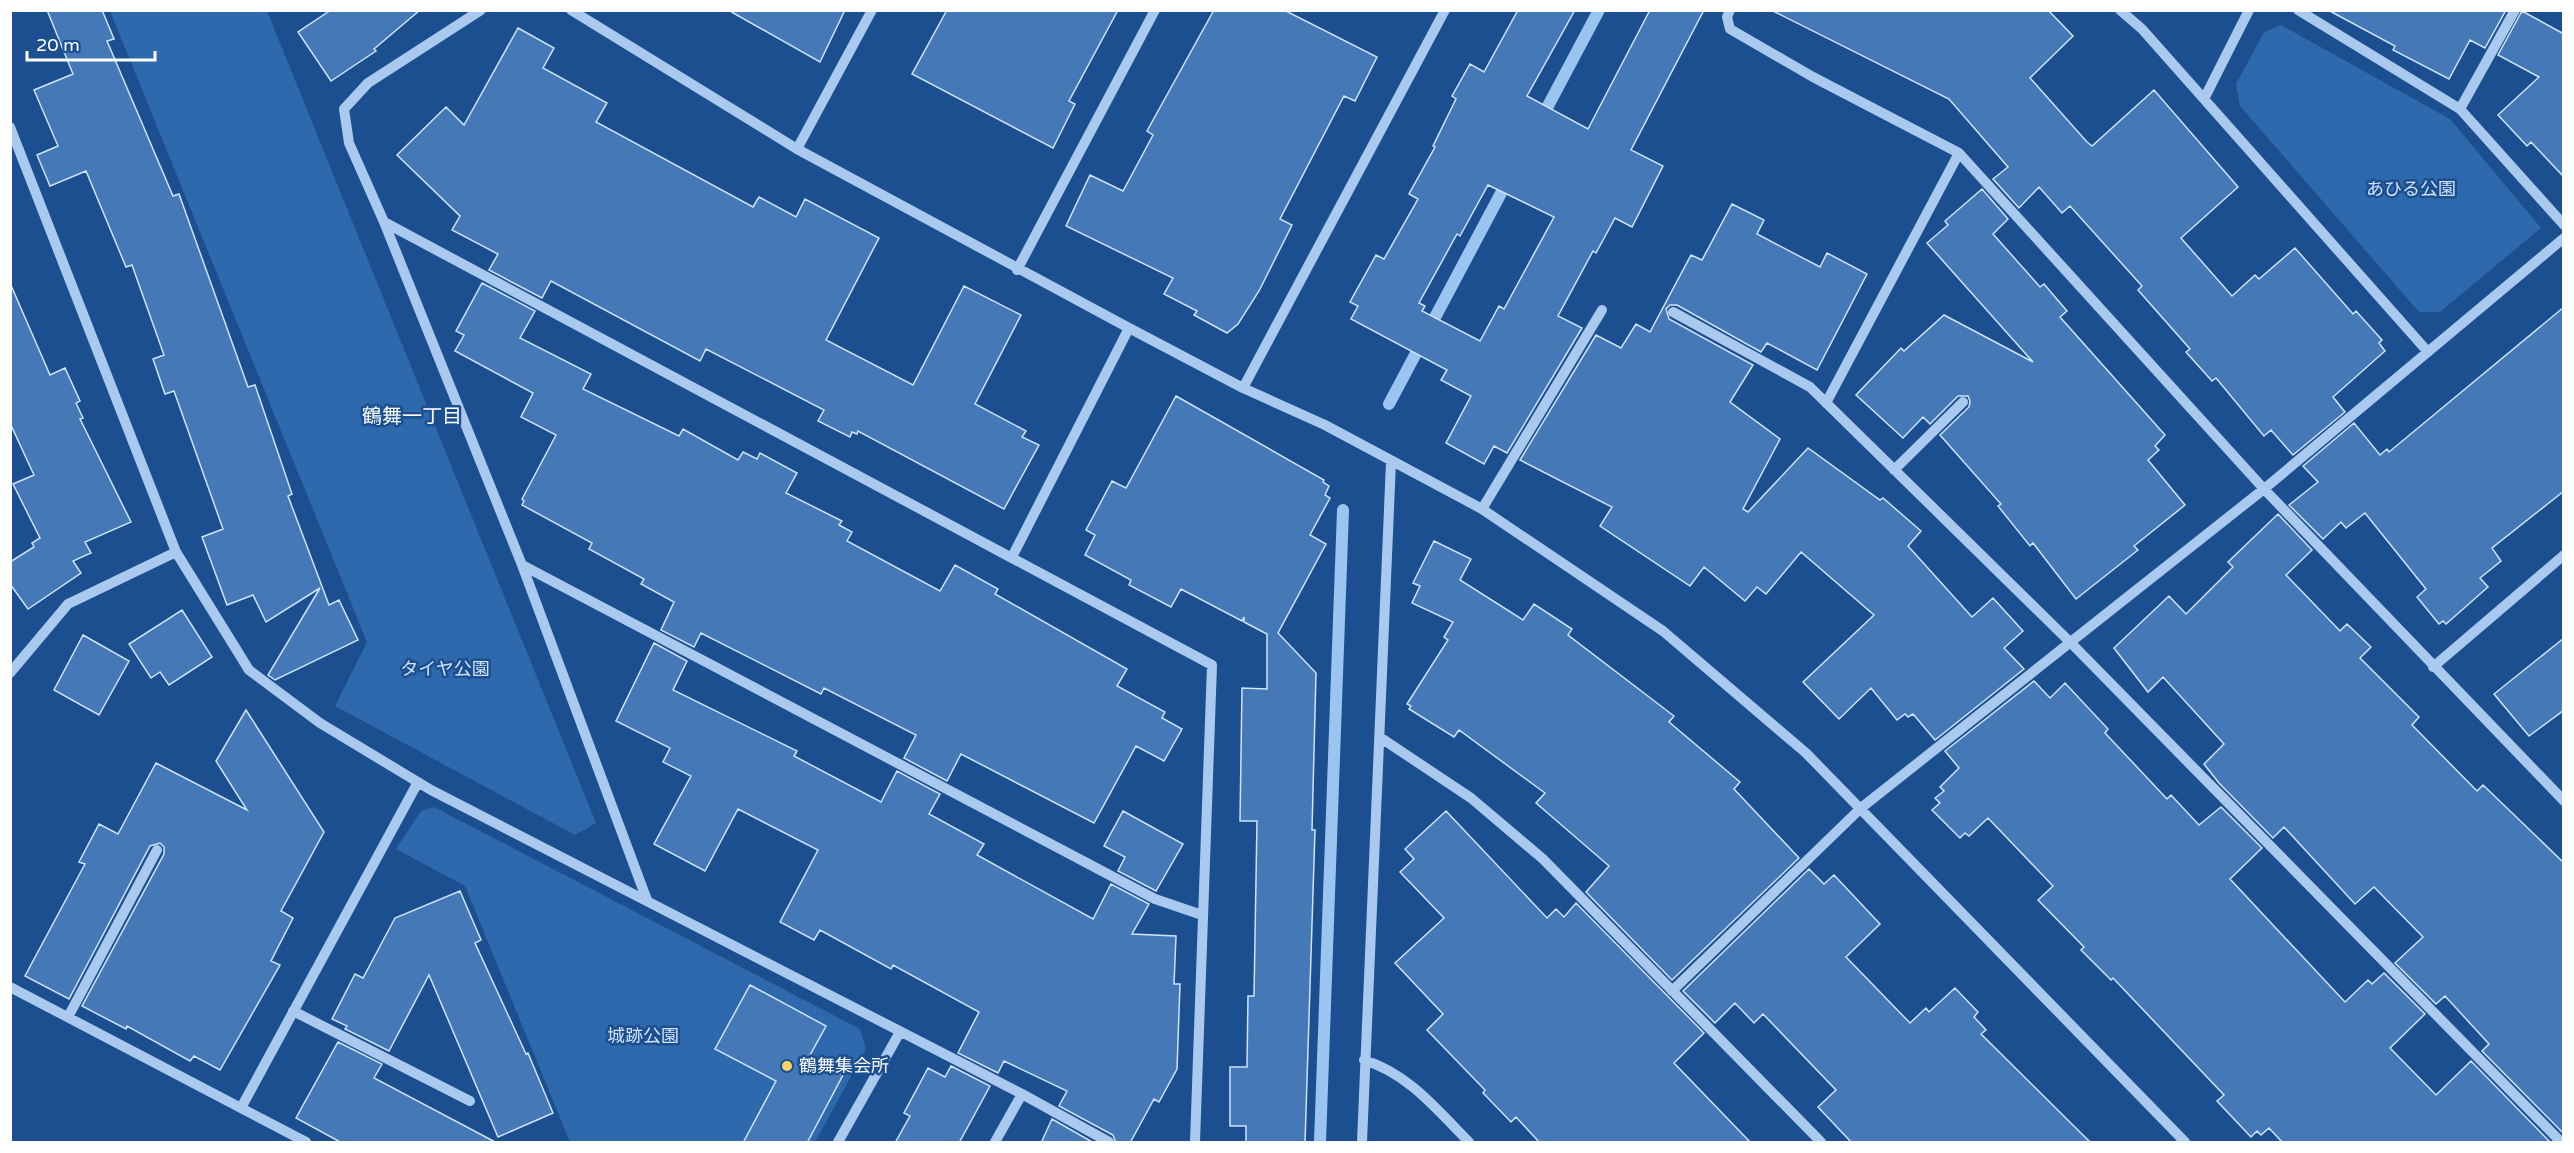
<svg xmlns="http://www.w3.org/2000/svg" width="2574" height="1153" viewBox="0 0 2574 1153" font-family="'Varela Round','Noto Sans JP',sans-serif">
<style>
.green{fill:#2e69ad}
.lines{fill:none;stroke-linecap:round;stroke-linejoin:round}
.stream{stroke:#9cc4f0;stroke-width:12}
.building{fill:#4478b7;stroke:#cfe3fa;stroke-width:1.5;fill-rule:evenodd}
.minor{stroke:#a9c9ee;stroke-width:10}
.poi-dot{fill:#ffd166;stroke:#1b4f8f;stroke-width:2}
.labels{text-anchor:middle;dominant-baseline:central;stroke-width:5;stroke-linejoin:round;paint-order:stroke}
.park-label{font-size:18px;fill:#cfe3fa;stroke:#1b4f8f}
.poi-label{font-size:18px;fill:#fff;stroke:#1b4f8f;text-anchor:start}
.neighbourhood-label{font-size:20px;fill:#fff;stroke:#1b4f8f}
</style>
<rect width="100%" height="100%" fill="#1b4f8f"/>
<path class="green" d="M110,11H267L596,823L575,835L335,706L367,642Z
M2281,25L2450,119L2541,228L2440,312H2419L2240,106L2236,84L2264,32Z
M434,807L860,1029L866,1049L815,1142H570L465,886L396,849L421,811Z"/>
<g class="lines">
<path class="stream" d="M1540,121L1599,10
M1389,404L1509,178
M1320,1142L1343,510"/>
</g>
<path class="building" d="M47,10H102L114,39L107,41L173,196L179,194L248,387L255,385L292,494L288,496L329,605L339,600L358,640L275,680L268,675L320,588L266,622L253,595L227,605L202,537L223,529L174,391L165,394L153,359L164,355L132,265L126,267L86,171L50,186L37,155L58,146L34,90L73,74Z
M331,10H420L374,49L376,51L331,81L298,32Z
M728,10H845L820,62Z
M947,10H1118L1069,101L1075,104L1053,148L912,74Z
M1214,10H1284L1377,57L1355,101L1344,96L1280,219L1292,225L1259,291L1238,324L1227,333L1194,315L1197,311L1164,294L1173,278L1066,226L1090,175L1123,191L1153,135L1147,131Z
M1518,10H1575L1527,96L1588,129L1650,10H1704L1631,150L1663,166L1632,227L1615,218L1596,253L1593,251L1558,316L1582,328L1507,453L1494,446L1484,464L1446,443L1471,396L1441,380L1447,370L1351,319L1358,306L1350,302L1376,255L1384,259L1418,199L1409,194L1435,147L1433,146L1456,99L1452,96L1470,64L1484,72ZM1488,185L1554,217L1504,309L1499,306L1480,341L1422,311L1425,306L1419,303L1457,234L1460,236Z
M1771,10H2048L2073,36L2030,78L2087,142L2092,146L2154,90L2238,187L2181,238L2232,296L2255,275L2259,279L2295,248L2353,314L2356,311L2382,340L2379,343L2385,351L2333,397L2345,412L2293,455L2271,430L2264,436L2216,378L2212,381L2186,352L2190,349L2138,290L2142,286L2070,206L2062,213L2039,187L2019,208L1993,179L2008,167L1949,99Z
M2328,10H2506L2485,48L2470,40L2449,79L2393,50L2395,46Z
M2522,11L2564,34V177L2531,142L2527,146L2498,115L2539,77L2498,55Z
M518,28L554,48L543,68L607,103L596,122L753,207L759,197L796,217L805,199L879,238L826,340L913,385L964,286L1021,315L975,404L1026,431L1022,437L1039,445L1004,509L858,431L857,434L852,432L850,437L818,421L824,410L706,349L700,361L551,281L542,298L489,270L498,254L452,230L460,216L397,155L446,107L464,125Z
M1982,189L2008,219L1993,234L2040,287L2044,284L2067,311L2060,317L2165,435L2155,446L2159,450L2148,460L2185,505L2134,546L2138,550L2076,599L2033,543L2030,546L1998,506L2001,504L1940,435L1969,407L1970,401L1968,396H1958L1930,424L1923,417L1903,438L1856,395L1901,348L1904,351L1944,315L2033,362L1927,243L1948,225L1945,221Z
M1732,204L1764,220L1757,234L1820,267L1827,253L1867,274L1817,370L1767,343L1761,352L1677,305H1670L1666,309L1669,319L1753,365L1730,402L1780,439L1743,509L1748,512L1808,448L1880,500L1883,498L1921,531L1908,546L1972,617L1993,598L2023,631L2004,648L2024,669L1935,740L1913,714L1908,717L1905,714L1897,720L1871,688L1839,719L1803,682L1874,615L1801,552L1766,594L1757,587L1745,601L1704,567L1690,586L1600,526L1612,507L1520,460L1596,335L1621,348L1636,324L1650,332L1691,255L1702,260Z
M10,283L50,375L65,368L80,401L76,403L83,418L80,419L131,522L85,542L91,553L73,561L81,573L28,609L10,584V562L34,547L32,543L40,538L13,484L34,475L10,423Z
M482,283L535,311L520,338L591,374L583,389L679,436L683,429L738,460L743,452L757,459L760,453L797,473L786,493L842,521L839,525L852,532L847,541L940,591L955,565L998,589L995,594L1127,669L1117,686L1165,712L1162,718L1182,729L1164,761L1136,746L1094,823L961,754L947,781L904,758L916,735L824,688L821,694L701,633L694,647L661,630L674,602L641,584L644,579L589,549L592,543L522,505L524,501L522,499L556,435L521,417L533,393L455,351L464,335L456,331Z
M2564,307V491L2492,548L2501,561L2480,578L2488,587L2446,624L2443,621L2439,624L2417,597L2426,589L2365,513L2346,528L2341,522L2323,539L2289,505L2318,482L2303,466L2354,423L2380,455L2387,449L2389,452Z
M1176,396L1324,480L1323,482L1329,486L1325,495L1330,498L1310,535L1326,544L1278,633L1316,673L1312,830H1315L1305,1143H1246V1126H1230V1067H1247L1248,996H1254L1257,821H1240L1242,688L1267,689V634L1244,622V617L1242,621L1181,589L1171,607L1129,585L1131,580L1085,555L1095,535L1086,530L1112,481L1126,488Z
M2278,514L2312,550L2286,575L2340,631L2347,624L2371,647L2360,658L2419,717L2412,725L2477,791L2483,785L2564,863V1134L2482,1051L2489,1044L2445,996L2436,1004L2395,963L2423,937L2374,887L2355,904L2284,827L2273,838L2219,783L2204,764L2224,744L2163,677L2148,692L2114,648L2169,596L2186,614L2233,567L2228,562Z
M1434,541L1471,559L1460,580L1523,620L1534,604L1572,629L1568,635L1674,716L1669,722L1740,782L1734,789L1799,858L1672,980L1586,892L1609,866L1536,803L1545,793L1459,730L1454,737L1409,709L1411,706L1407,704L1448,640L1444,637L1453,622L1412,603L1420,586L1413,583Z
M182,610L212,657L169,685L160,672L151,678L129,644Z
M83,635L129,661L99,715L54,690Z
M2564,638V710L2529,736L2494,694Z
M654,643L687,661L673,690L797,751L794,756L881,802L897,771L940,794L929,814L984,844L977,855L1093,919L1111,884L1149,904L1132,934L1176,936L1174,984H1180L1177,1069L1159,1102L1154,1099L1130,1143H1116L1113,1135L1059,1106L1067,1091L1004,1061L998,1073L958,1053L979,1012L893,965L891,969L820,930L814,940L780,922L818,850L738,809L705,871L654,844L691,776L663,762L670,748L616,721Z
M2034,681L2050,698L2065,683L2108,729L2105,733L2167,799L2171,795L2199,825L2221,807L2262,848L2230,879L2345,1002L2368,980L2372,984L2384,973L2425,1014L2390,1048L2436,1095L2471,1061L2551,1143H2283L2269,1128L2261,1135L2257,1131L2251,1137L2217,1101L2224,1095L2113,978L2111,980L2081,950L2084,947L2038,900L2053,886L1988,818L1969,836L1965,833L1960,838L1932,810L1940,803L1935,798L1944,791L1940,787L1959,768L1945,751Z
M246,710L324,832L281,911L293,918L271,961L280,965L220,1070L194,1056L190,1061L127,1026L126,1029L82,1006L164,854V847L160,843L150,846L69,999L25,976L85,864L79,862L99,824L118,834L156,763L247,810L216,761Z
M1123,811L1183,844L1156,891L1118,871L1125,857L1104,846Z
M1446,811L1547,918L1556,909L1564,917L1576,903L1704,1033L1674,1063L1751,1143H1540L1516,1117L1511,1122L1483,1093L1485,1090L1427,1030L1443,1014L1395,963L1444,918L1400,872L1414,859L1405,849Z
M1809,869L1824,884L1834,875L1880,924L1846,957L1910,1023L1926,1008L1929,1012L1955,988L1978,1012L1974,1017L1986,1030L1981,1034L2091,1143H1852L1818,1107L1836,1090L1763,1014L1754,1023L1735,1003L1715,1023L1683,991Z
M460,891L481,940L475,943L526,1054L528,1053L553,1113L498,1137L429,975L389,1051L345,1029L347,1026L332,1019L355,974L363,978L395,918Z
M750,985L826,1026L809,1057L843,1075L807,1143H743L776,1081L715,1049Z
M338,1042L382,1064L374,1078L497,1143H342L296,1118Z
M951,1066L990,1086L959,1143H895L910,1116L904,1113L928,1068L945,1077Z
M1052,1119L1094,1143H1041Z"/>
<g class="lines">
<path class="minor" d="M481,10L368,83L344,109L349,143L384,222L522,565L647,900
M571,10L797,149L1129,328L1243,388L1325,425L1482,509L1663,631L1806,753L2185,1142
M1730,10L1727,17L1730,29L1813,77L1959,153L2264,489L2564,801
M2120,10L2142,29L2428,352
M2298,10L2460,109L2564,225
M2204,99L2249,10
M2460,109L2515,10
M10,127L176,552L249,670L320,723L431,790L1022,1094L1109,1142
M797,149L872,10
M384,222L1212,665L1195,1142
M1017,270L1155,10
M1673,312L1810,387L2071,643L2561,1142
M1243,388L1445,10
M1826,403L1959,153
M1894,470L1963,402
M1482,509L1602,310
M1012,557L1129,328
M522,565L1155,899L1202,915
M2433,667L2564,555
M10,673L68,604L176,552
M1381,738L1471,798L1543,859L1821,1142
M10,987L306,1142
M1672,991L1861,808L2264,489L2564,238
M293,1011L470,1101
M68,1017L157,850
M1364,1060C1409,1074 1437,1110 1469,1142
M241,1108L418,782
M838,1142L900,1032
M995,1142L1022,1094
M1362,1142L1391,462"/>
</g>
<circle class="poi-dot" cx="787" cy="1066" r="6"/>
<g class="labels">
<g class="park-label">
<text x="2411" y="189">あひる公園</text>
<text x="445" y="669">タイヤ公園</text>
<text x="643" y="1036">城跡公園</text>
</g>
<g class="poi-label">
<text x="799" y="1066">鶴舞集会所</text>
</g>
<g class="neighbourhood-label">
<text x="412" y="417">鶴舞一丁目</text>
</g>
</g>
<rect width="2574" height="1153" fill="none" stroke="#ffffff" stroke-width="24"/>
<path d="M27 51v9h128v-9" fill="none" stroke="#ffffff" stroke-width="3"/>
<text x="36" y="51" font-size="18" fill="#ffffff" stroke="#1b4f8f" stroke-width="4.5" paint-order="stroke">20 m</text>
</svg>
